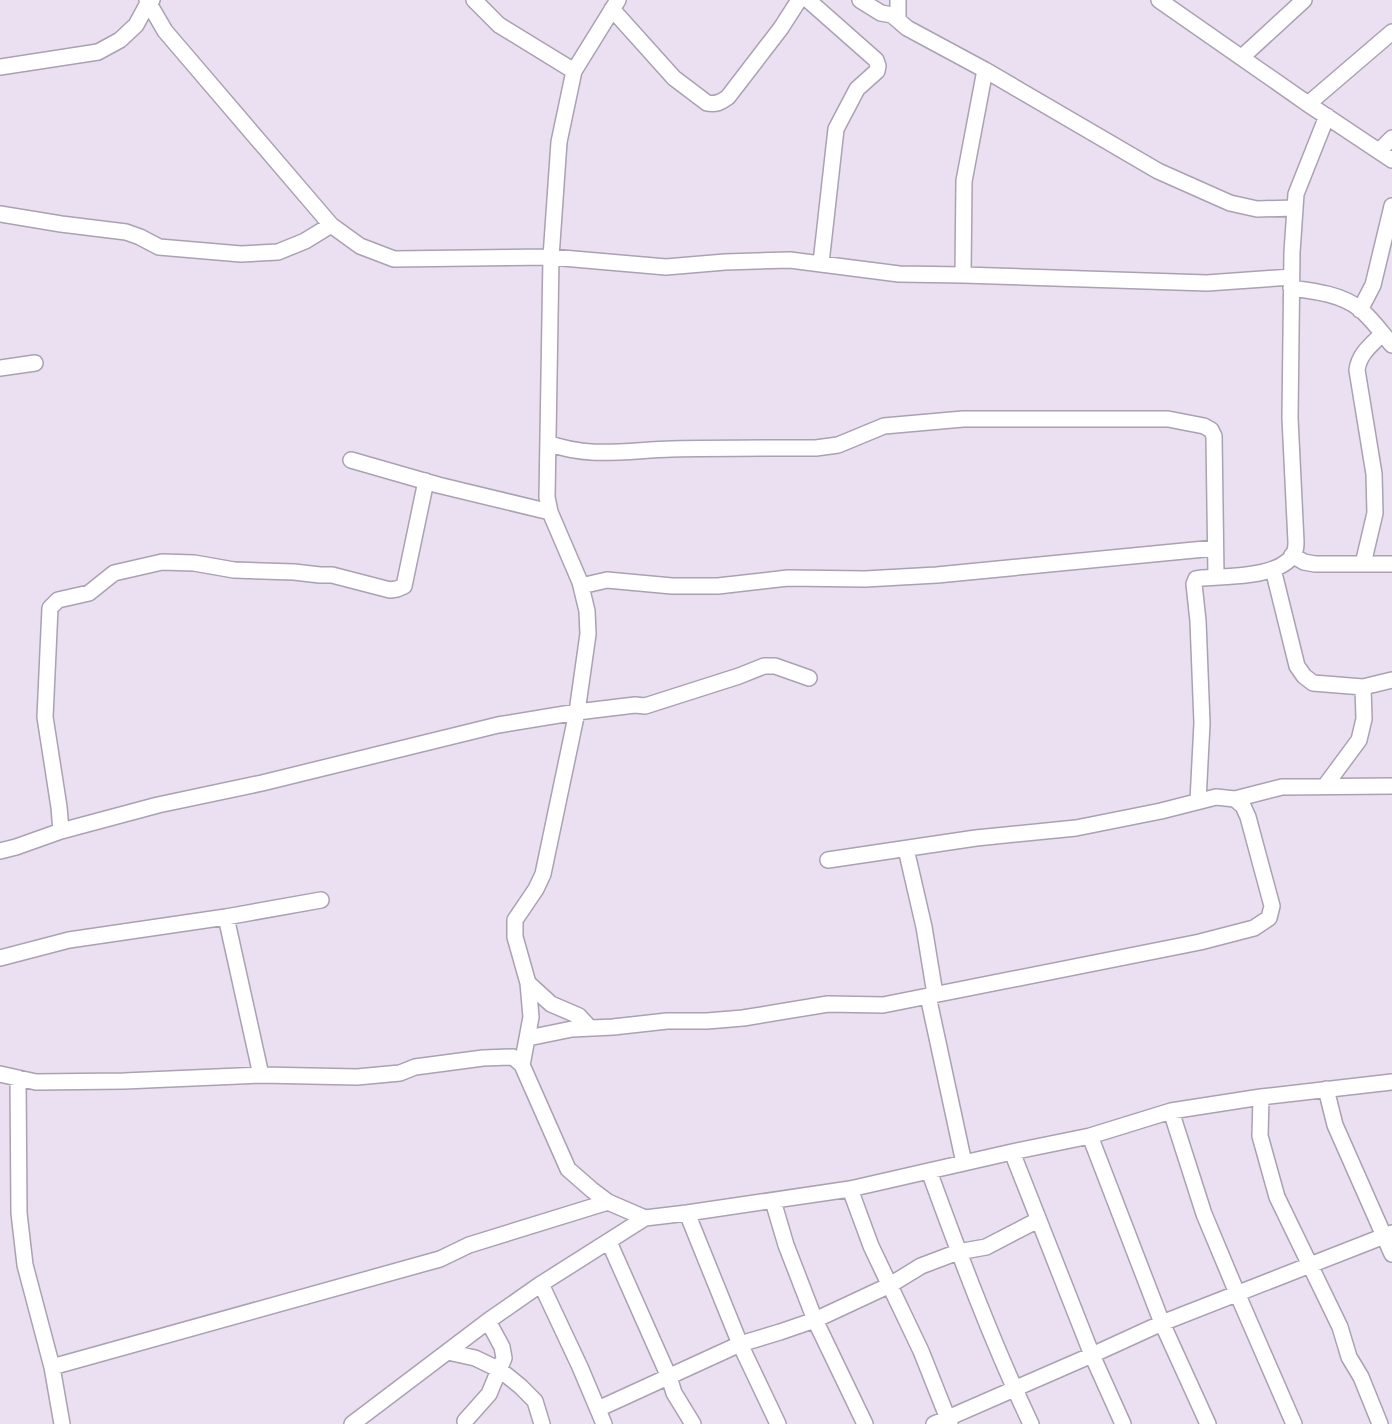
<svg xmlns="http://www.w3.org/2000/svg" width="1392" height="1424" viewBox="0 0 1392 1424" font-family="'Alegreya Sans',sans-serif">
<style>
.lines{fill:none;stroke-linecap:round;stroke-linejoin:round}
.minor-casing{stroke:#aaa1b1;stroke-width:18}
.minor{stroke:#fff;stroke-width:15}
</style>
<rect width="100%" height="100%" fill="#eae0f1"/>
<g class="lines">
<defs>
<path id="minor" d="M147,0L165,31L331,225L360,246L394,259L551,257L666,267L725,262L790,260L899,274L963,275L1207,283L1291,277
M474,0L499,25L574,71
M808,0L876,60L878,66L877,71L857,89L836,129L821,263
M860,0L881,13L892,15L907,28L985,70L1158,171L1230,203L1257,209L1295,208
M1159,0L1308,104L1392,160
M612,9L674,78L707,103C716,105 721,102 728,97L781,28L799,0
M898,19V0
M1242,57L1304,0
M0,67L98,52L120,40L136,25L148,3L152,0
M1308,104L1392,32
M1379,151L1392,138
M0,214L61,224L126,232L140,237L159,247L241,254L278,252L305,241L331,225
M963,275L964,181L985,70
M1291,288C1314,291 1341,294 1360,309C1372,319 1382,333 1392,345
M1360,310L1373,285L1392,206
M0,368L35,363
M548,443C590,459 629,450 672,449C720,448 768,448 816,448L838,445L884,426L963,419H1168L1204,426L1211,430L1214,436L1216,576
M351,460L438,485L550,512
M1292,555L1304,562L1315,564H1392
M1363,564L1375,513L1374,474L1357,370C1359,354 1371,345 1382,334
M1273,569L1297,666L1304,676L1313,683L1363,687L1364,719L1359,740L1325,786
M581,586L607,580L672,586H718L788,578L865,579L937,575L1215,548
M1363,687L1392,680
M1235,799L1282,787L1392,786
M1198,801L1202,723L1198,621L1194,584L1196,579L1202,578C1226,576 1285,578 1295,551C1296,548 1296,545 1296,542L1290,418L1292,252L1296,194L1327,116
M61,831L59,807L45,717L50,608L58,600L89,593L114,573L162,562L194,563L234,570L294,572L320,575H332L390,590L397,589L404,586L426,481
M906,849L924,927L935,994
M0,851L16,847L61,831L158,805L262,783L498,725L577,712L635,705L645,706L739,676L764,666H775L809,678
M226,917L261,1075
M0,958L69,940L226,917L321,900
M528,983L551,1004L579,1016L590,1028
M928,996L964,1163
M528,1038L572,1029L613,1027L667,1021H707L743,1018L828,1004L883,1005L1200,942L1254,928L1269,918L1272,906L1248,817L1243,806L1235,799L1216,797L1161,811L1076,828L976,838L828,860
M522,1065L531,1017L528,983L515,937V920L536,889L543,874L577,712L588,634L587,611L580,582L550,512L547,497L551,257L559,142L574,71L618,0
M0,1074L36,1082L124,1081L261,1075L357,1077L400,1073L415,1067L483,1058L513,1057L522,1065L568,1169L592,1190L608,1202L645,1218L687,1213L850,1189L1012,1152L1090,1136L1171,1111L1261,1097L1392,1082
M18,1078L19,1213L25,1265L52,1367L62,1424
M1326,1089L1335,1125L1392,1254
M1261,1097L1260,1136L1277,1197L1340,1327L1349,1357L1361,1377L1380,1424
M1171,1111L1204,1214L1237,1293L1294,1424
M1090,1136L1162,1323L1208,1424
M1012,1152L1092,1355L1123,1424
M929,1171C960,1256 992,1342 1031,1424
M850,1189L871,1246L921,1351L950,1424
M773,1201L786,1245L815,1320L865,1424
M687,1213L740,1344L778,1424
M609,1242L669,1377L674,1393L693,1424
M541,1284L580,1367L604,1424
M448,1352L475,1358L500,1370L520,1386L535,1401L542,1424
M52,1367L440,1259L469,1245L608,1202
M598,1409L740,1344L780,1332L815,1320L890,1285L921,1266L958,1252L986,1247L1038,1220
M465,1421L489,1394L504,1358L502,1347L488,1321
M352,1424L488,1321L541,1284L645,1218
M934,1424L1092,1355L1162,1323L1392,1233"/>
</defs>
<use href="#minor" class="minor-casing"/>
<use href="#minor" class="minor"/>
</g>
</svg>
